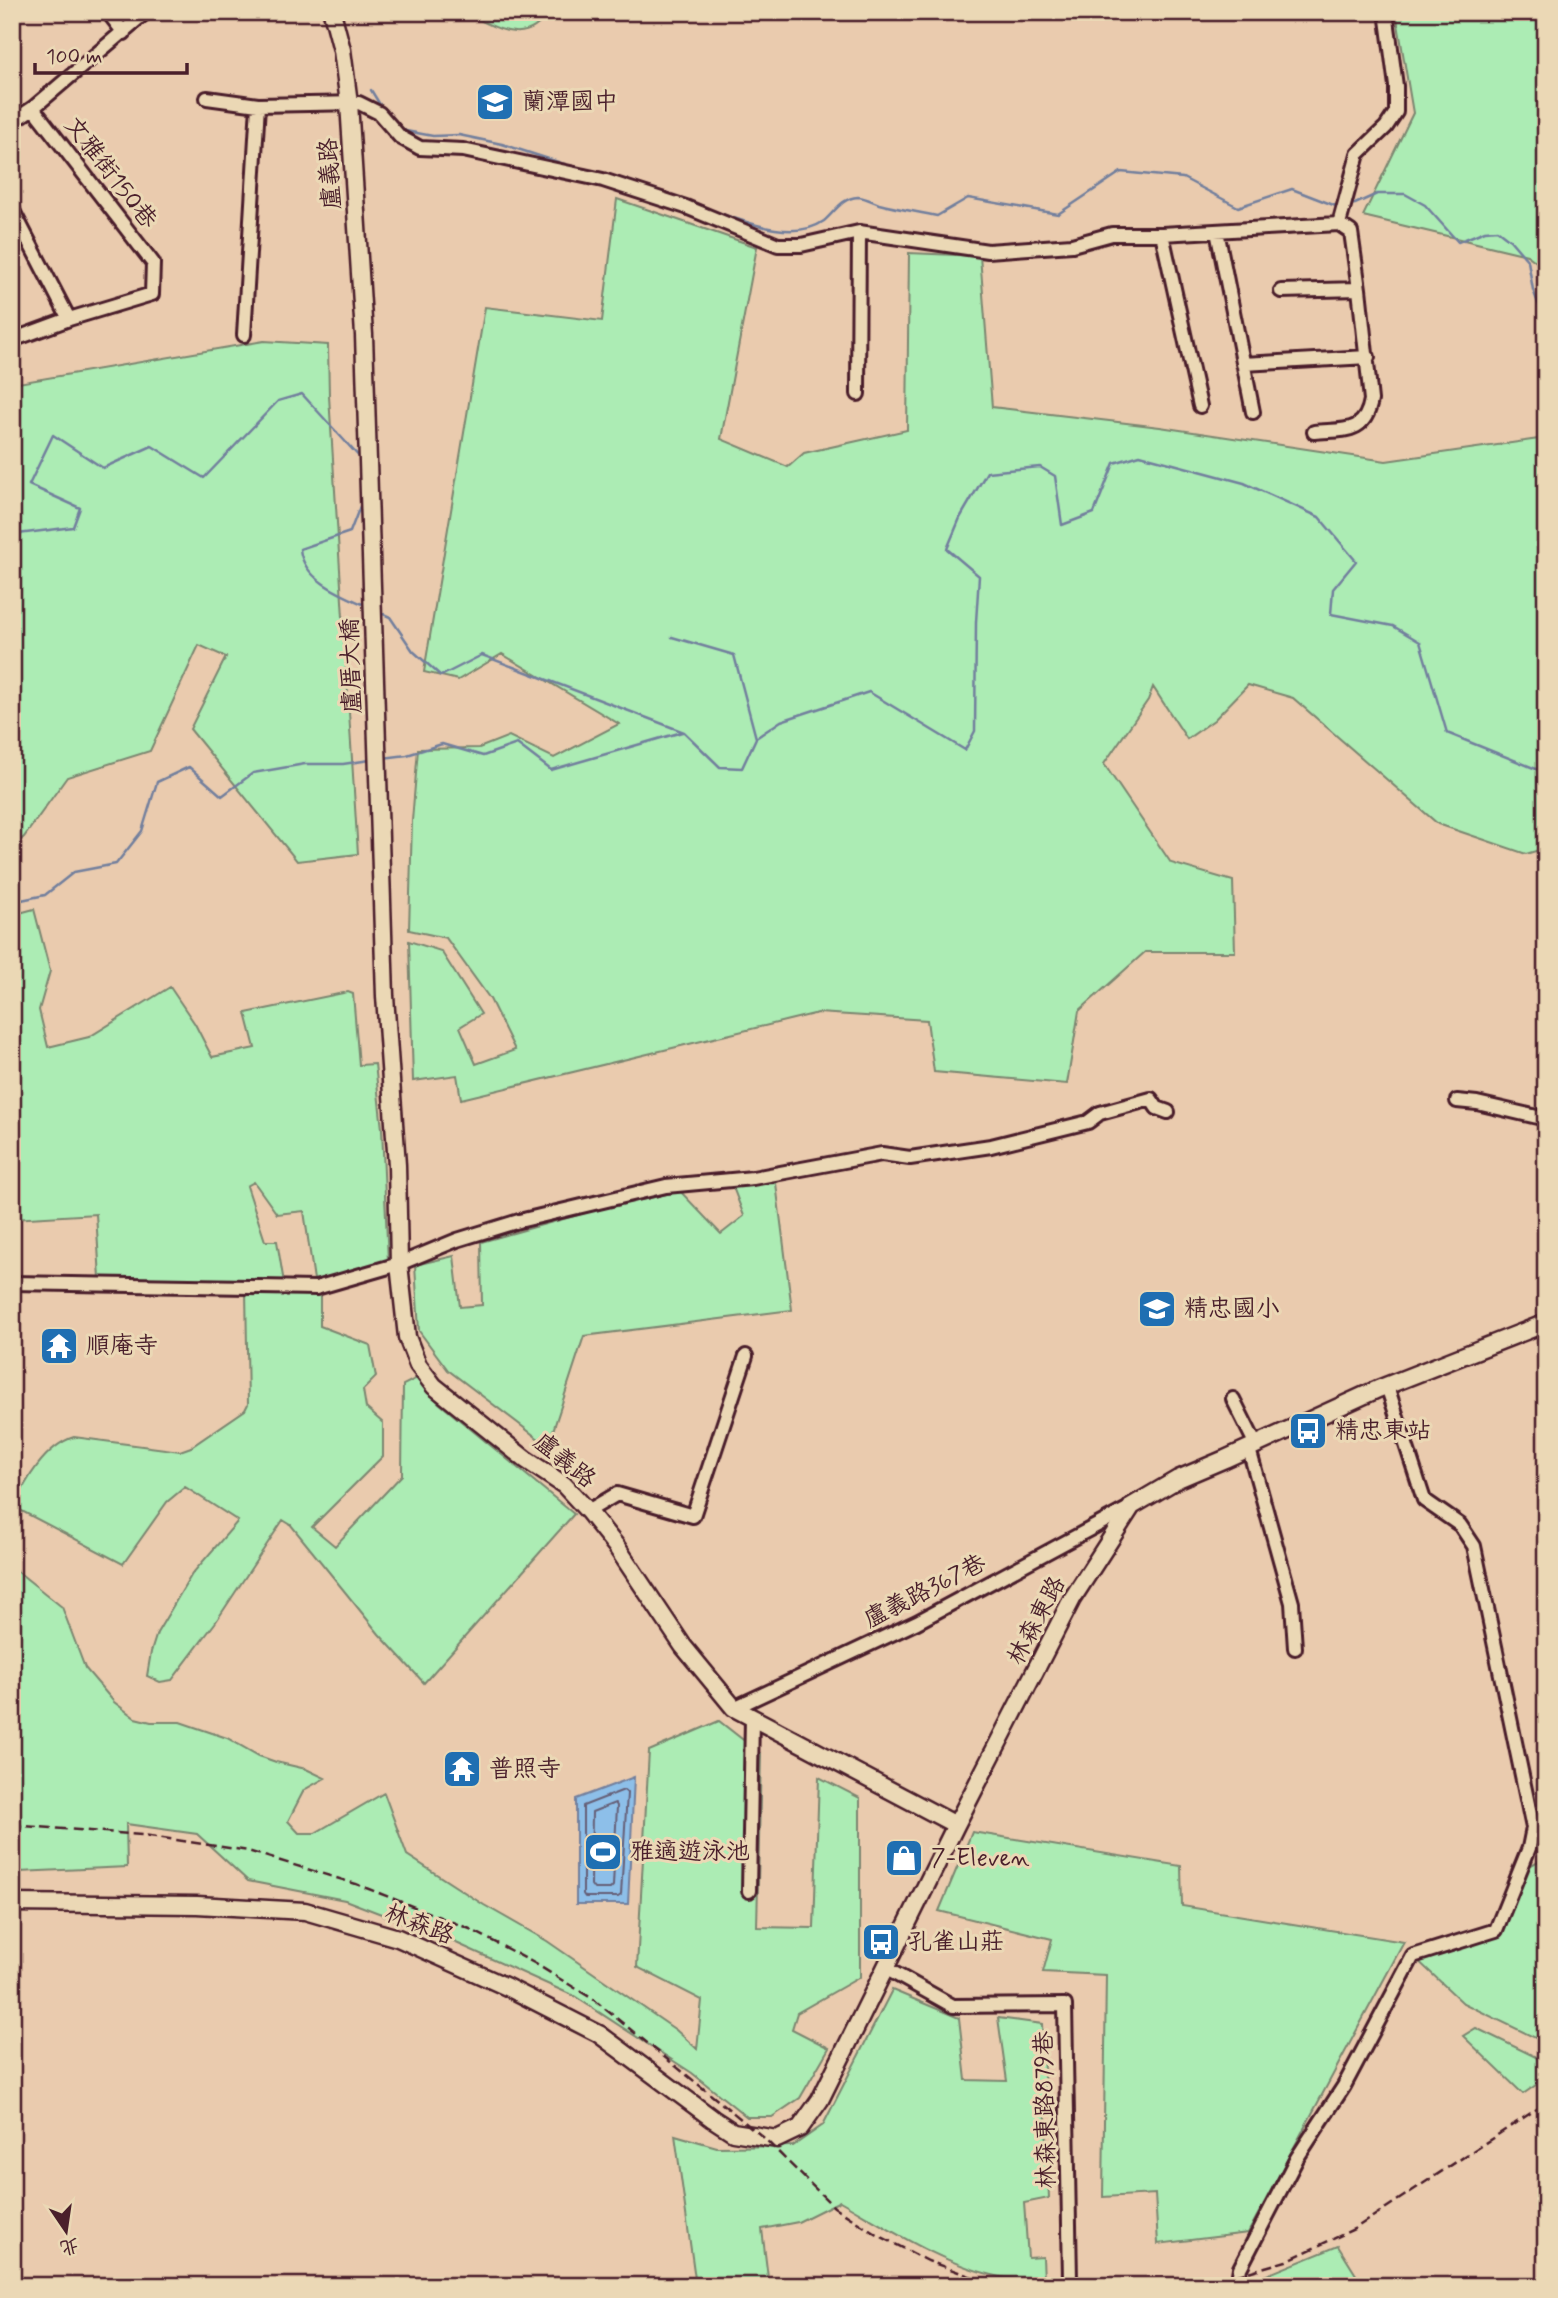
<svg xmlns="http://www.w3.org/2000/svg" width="1558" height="2298" viewBox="0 0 1558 2298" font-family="Mynerve,'LXGW WenKai TC',sans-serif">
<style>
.green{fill:#acecb4;stroke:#7b8670;stroke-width:2}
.water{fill:#8dbfe9;stroke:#727f9d;stroke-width:2}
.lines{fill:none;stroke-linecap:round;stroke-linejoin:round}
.shore{stroke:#655f77;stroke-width:2}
.stream{stroke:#727f9d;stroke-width:2.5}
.street-casing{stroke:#4a1f2b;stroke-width:18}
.secondary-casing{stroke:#4a1f2b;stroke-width:21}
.street{stroke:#ebd8b5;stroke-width:12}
.secondary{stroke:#ebd8b5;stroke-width:16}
.rail{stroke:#4a1f2b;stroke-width:2.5;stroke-dasharray:10 5;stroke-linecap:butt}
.labels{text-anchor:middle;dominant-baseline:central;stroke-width:6;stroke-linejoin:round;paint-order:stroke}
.poi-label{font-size:24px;fill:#4a1f2b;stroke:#ebd8b5;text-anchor:start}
.street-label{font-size:24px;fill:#4a1f2b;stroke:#ebd8b5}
</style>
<rect width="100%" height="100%" fill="#eacbae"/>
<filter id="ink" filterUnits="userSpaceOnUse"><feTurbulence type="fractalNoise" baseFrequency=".0143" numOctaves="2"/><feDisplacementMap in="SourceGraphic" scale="14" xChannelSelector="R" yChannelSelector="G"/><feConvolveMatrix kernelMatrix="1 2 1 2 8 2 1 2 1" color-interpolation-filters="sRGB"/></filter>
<g filter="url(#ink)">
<path class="green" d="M463,12H548C526,50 492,25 463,12Z
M1396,12H1546V269L1527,255L1363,216L1413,113Z
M617,199L757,247L721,439L788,467L804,453L907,430L909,253L980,256L992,407L1160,427L1386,461L1546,438V848L1526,854L1438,824L1293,698L1248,685L1214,720L1187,739L1153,687L1148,700L1104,764L1171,863L1233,881L1235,952H1145L1079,1011L1067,1084L934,1072L927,1020L818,1013L461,1099L457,1075L413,1081L409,941L441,951L481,1014L460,1027L476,1064L515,1050L490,999L446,938L409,930L412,821L418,749L479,748L509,736L554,758L619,724L502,654L458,680L424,672L485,307L602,321Z
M264,341L328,345L329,396L358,854L297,861L190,729L226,657L199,645L150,751L67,777L24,837L12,847V384Z
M34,909L50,971L39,1010L48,1047L89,1037L170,987L195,1024L212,1057L255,1048L246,1013L348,992L353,994L359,1065L375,1064L382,1129L388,1262L314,1280L304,1211L277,1214L254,1182L247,1186L265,1241H277L284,1283L100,1278L96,1214L12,1219V915Z
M776,1183L792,1310L584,1336L548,1446L448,1370L419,1331L415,1265L454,1256L460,1307L482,1305L481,1242L592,1211L680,1191L721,1234L744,1216L733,1187Z
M246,1291L320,1295V1326L370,1345L376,1377L363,1390L366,1408L383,1423V1456L312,1527L335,1546L402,1475L403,1385L417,1378L439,1403L574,1514L424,1683L379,1634L291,1525L283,1520L215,1623L172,1680L160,1682L147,1676L151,1652L157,1633L192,1574L238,1521L185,1487L167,1502L123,1564L14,1507C25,1481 45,1446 74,1437L180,1451L191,1447L245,1410L248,1404Z
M12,1567L62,1607L85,1668L114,1702L135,1718L151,1722H180L227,1738L259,1756L276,1762L306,1769L325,1778L304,1790L288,1821L299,1833H315L384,1793L407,1855L484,1905L547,1941L676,2030L697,2049L702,2000L637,1967L649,1751L719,1721L761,1754L757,1927L814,1928L819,1777L860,1798V1977L797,2013L792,2029L829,2048L800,2098L772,2117H747L692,2073L574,1996L454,1942L345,1900L248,1881L197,1834L126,1824L127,1867L19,1872L12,1853Z
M972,1832L1181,1866L1182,1906L1404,1942L1248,2233L1158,2244L1155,2194L1103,2197L1106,1975L1043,1972L1052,1939L939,1911Z
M1546,1857V2043L1463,2003L1413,1956L1496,1930L1518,1872Z
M892,1990L959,2018L966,2080L1007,2081L998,2018L1042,2024L1049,2198L1024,2203L1028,2258L1043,2257L1044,2281C1030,2280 1015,2279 1001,2277C945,2266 889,2229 840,2201L798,2222L762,2229L769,2286H696L675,2135L717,2147L793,2146L823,2125Z
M1476,2028L1546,2062V2078L1523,2094L1463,2036Z
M1338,2246L1363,2286H1240Z"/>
<path class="water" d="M634,1777L628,1904H576V1799Z"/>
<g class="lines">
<path class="shore" d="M624,1790L627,1793L621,1895L618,1897H585L583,1894V1806Z
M615,1803L617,1806L613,1886L610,1889H594L591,1885L592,1812Z"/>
<path class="stream" d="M371,90L382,108
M395,123L406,131L433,136L459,135L502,144L583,170
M1347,205L1355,204L1377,194H1405L1425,205L1458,242L1485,231L1497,230L1510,240L1528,261L1533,290L1540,308L1546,304
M710,210C741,220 793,243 824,221C835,212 841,198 858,197C865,197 873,202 879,204C898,209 918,212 937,216L968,198L1058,214L1121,172L1183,178L1238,207L1292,189L1336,206H1341
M362,501L350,532L300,549C303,580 342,595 367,606
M12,531L18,534L73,527L80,508L29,485L53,435L103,468L152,446L204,478L278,401L302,394L362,460
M379,612L390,617L413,651L441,676L482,655L684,732L720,767L742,768L756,738L781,721L869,692L965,750L975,731L976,622L979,576L947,549L960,518L987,472L1040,467L1055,476L1062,525L1094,513L1114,463L1140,455L1244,483L1319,517L1356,561L1333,589L1331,614L1393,626L1420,642L1447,733L1546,773
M672,637L734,655L756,738
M383,758L407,755L442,744L483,756L517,744L551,770L682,732
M12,902L45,895L74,872L116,864L142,831L157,782L189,767L222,796L253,773L305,764H343L370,760"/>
<defs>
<path id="street" d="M108,12L124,33
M207,98L258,105L359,103L379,113L400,137L420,148L463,150L603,180L686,207L778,245H801L859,232L988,251L1072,245L1112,234H1162L1339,224L1358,154L1386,127L1396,112V86L1386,12
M12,122L33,108L146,12
M12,209L69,319L152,294L153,263L33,108
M1217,231L1253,412
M1162,234L1200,406
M1281,291L1359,289
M244,335L258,105
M12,340L69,319
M1243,364L1368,357
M858,394L859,232
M1314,432C1343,429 1365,435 1371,400L1359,289L1351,232L1339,224
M1457,1101L1477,1103L1546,1119
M12,1283L316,1288L399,1264L457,1240L519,1221L666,1186L753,1178L882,1154L910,1158L991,1146L1088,1122L1100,1113L1151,1099L1157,1108L1168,1112
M1233,1399L1256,1445
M1249,1449L1292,1603L1295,1648
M588,1511L617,1494L693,1516L746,1356
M734,1708L917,1622L1131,1507
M749,1891L752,1718
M885,1968L953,2006L1065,2005L1070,2279
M1239,2274L1240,2268L1297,2158L1344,2086L1413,1956L1496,1930L1529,1848L1533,1828L1474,1546L1460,1525L1424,1500L1387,1386"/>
<path id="secondary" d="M332,12L342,50L349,103L364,335L385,996L397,1165L399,1264L407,1337L418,1365L434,1386L525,1459L564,1485L588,1511L616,1546L683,1646L734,1708L956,1825
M12,1903L197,1905L305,1911L398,1938L507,1987L599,2034L713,2119L733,2132L777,2139L800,2128L820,2100L956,1825L1072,1599L1132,1506L1178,1479L1225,1459L1378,1389L1546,1323"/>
</defs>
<use href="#street" class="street-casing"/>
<use href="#secondary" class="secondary-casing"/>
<use href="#street" class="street"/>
<use href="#secondary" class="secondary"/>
<path class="rail" d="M12,1825L143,1835L248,1851L356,1884L470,1929L534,1963L593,1999L763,2137L834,2207L874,2233L928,2261L978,2279L1006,2286
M1191,2286L1207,2284L1286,2261L1354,2229L1546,2103"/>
</g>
</g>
<defs>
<symbol id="school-square" viewBox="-11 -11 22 22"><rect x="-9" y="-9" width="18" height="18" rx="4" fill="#1f6fb2" stroke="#ebd8b5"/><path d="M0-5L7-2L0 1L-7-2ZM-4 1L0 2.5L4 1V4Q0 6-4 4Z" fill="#fff"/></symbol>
<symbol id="temple-square" viewBox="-11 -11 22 22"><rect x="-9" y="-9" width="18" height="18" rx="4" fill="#1f6fb2" stroke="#ebd8b5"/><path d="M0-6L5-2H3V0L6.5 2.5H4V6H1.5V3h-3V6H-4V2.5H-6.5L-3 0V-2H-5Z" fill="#fff"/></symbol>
<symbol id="bus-square" viewBox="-11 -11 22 22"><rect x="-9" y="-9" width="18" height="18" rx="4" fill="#1f6fb2" stroke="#ebd8b5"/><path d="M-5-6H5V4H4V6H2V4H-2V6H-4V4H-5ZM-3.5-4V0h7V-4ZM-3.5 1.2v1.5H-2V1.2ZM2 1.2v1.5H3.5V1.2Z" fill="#fff"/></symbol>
<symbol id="stadium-square" viewBox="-11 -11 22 22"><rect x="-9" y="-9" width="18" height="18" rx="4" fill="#1f6fb2" stroke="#ebd8b5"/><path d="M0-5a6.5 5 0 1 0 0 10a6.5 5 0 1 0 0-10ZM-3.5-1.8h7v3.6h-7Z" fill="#fff"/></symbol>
<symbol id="shop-square" viewBox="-11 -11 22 22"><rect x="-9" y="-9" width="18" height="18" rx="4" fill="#1f6fb2" stroke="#ebd8b5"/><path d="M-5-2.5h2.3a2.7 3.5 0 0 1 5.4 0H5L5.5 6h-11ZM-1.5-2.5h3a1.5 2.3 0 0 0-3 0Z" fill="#fff"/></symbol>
</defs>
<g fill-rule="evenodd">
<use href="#school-square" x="473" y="80" width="44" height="44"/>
<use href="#school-square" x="1135" y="1287" width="44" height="44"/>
<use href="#temple-square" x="37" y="1324" width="44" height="44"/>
<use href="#bus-square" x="1286" y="1409" width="44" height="44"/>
<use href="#temple-square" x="440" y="1747" width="44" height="44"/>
<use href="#stadium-square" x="581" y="1830" width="44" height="44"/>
<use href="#shop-square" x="882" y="1836" width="44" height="44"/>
<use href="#bus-square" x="859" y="1920" width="44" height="44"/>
</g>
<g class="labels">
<g class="poi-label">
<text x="522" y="102">蘭潭國中</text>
<text x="1184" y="1309">精忠國小</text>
<text x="86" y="1346">順庵寺</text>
<text x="1335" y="1431">精忠東站</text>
<text x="489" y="1769">普照寺</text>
<text x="630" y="1852">雅適遊泳池</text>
<text x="931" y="1858">7-Eleven</text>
<text x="908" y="1942">孔雀山莊</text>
</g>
<g class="street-label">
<text transform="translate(110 173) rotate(52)">文雅街150巷</text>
<text transform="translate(331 174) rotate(-94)">盧義路</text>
<text transform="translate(352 666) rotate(-92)">盧厝大橋</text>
<text transform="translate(564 1461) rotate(39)">盧義路</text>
<text transform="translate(925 1592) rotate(-27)">盧義路367巷</text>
<text transform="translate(1037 1621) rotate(-62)">林森東路</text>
<text transform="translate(419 1925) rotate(21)">林森路</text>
<text transform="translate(1046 2110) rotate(-91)">林森東路879巷</text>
</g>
</g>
<rect width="1558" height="2298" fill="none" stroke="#ebd8b5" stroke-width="42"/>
<rect x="21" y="21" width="1516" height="2256" fill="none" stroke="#4a1f2b" stroke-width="2.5" filter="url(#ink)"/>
<g transform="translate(66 2231) rotate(167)" stroke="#ebd8b5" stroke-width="5" paint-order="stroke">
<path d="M0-5L12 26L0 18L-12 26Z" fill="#4a1f2b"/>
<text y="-10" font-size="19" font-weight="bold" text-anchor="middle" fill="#4a1f2b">北</text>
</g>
<path d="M35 63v10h152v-10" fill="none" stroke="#4a1f2b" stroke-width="3.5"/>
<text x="46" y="63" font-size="21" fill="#4a1f2b" stroke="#ebd8b5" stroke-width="5" paint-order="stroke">100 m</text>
</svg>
